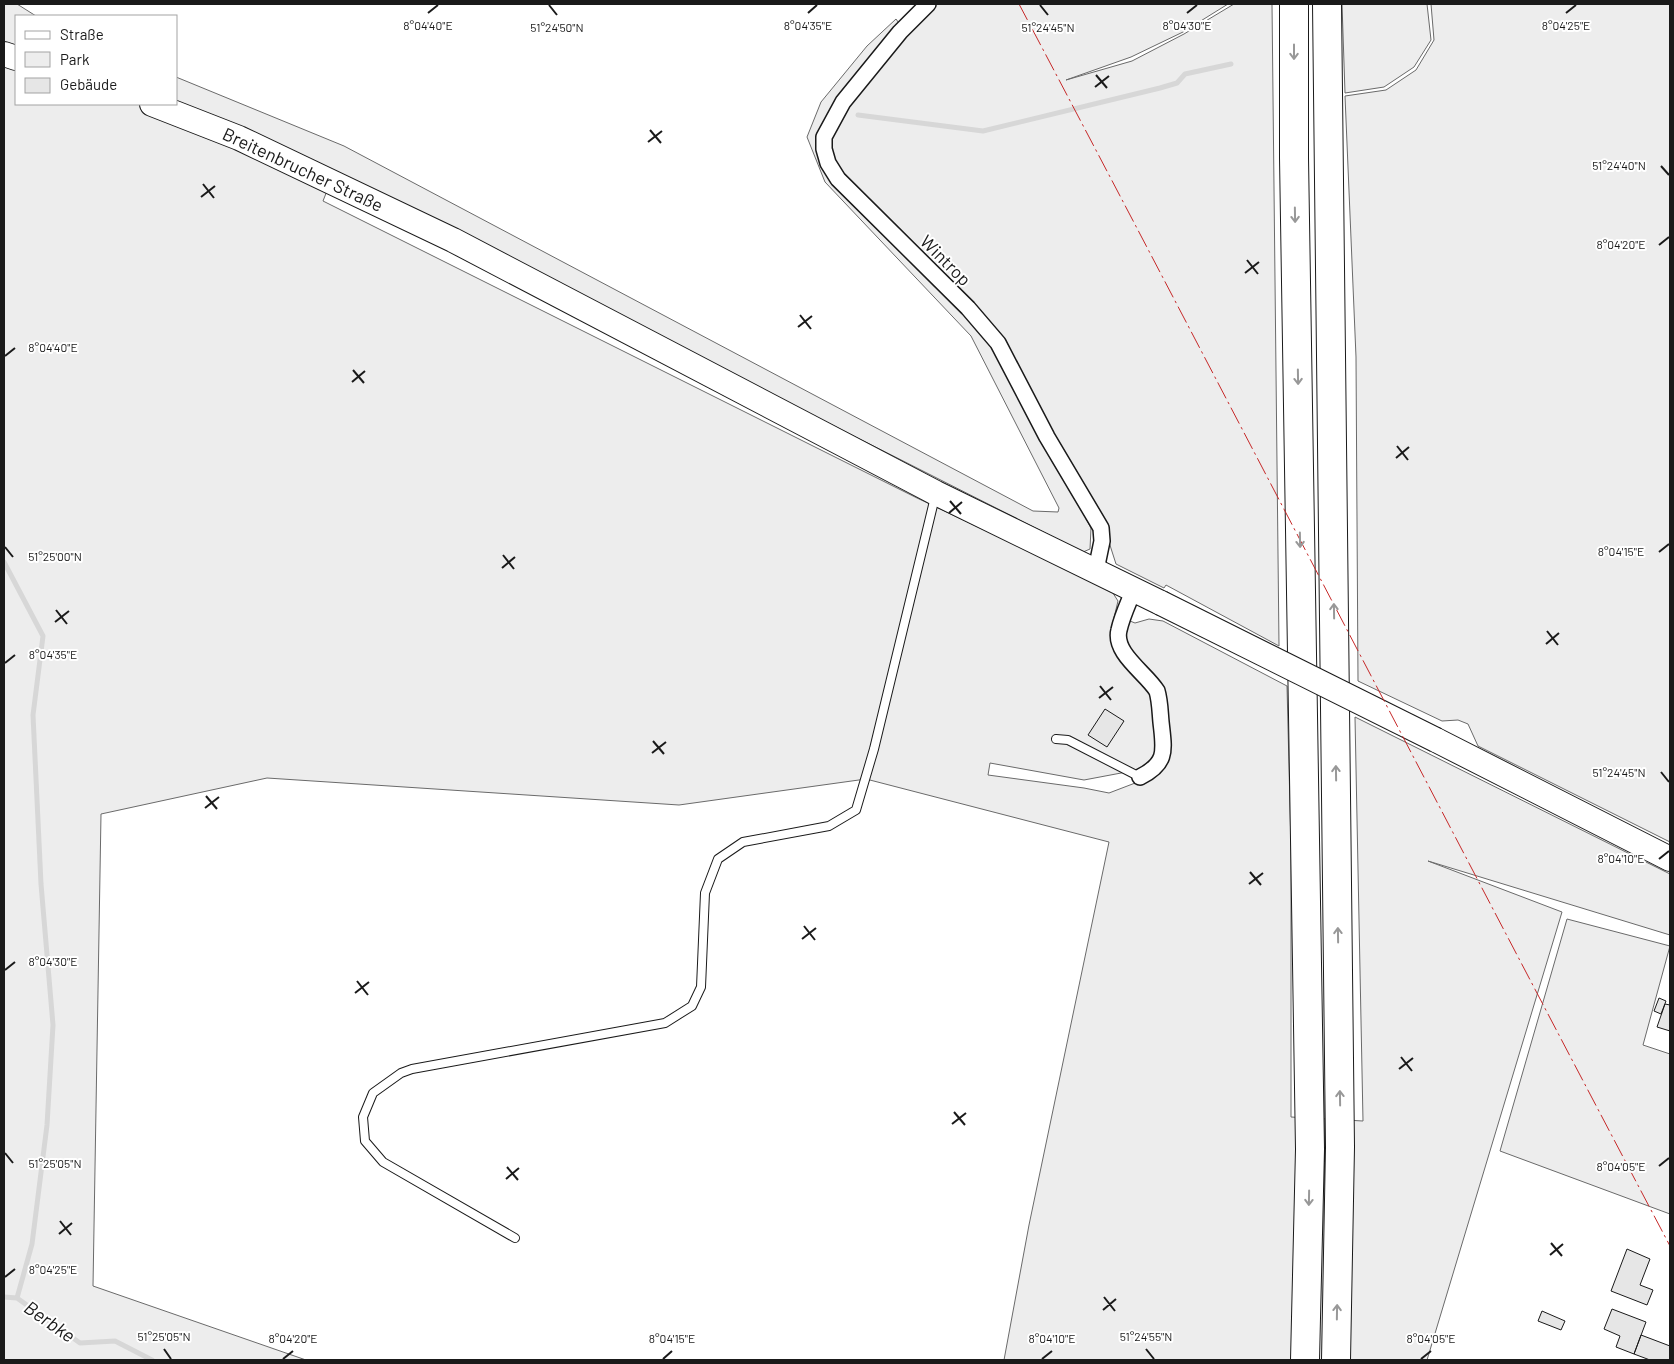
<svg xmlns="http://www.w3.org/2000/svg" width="1674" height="1364" viewBox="0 0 1674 1364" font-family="Barlow,sans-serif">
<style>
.green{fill:#ededed;stroke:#6a6a6a}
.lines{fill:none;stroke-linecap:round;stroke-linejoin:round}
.stream{stroke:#d7d7d7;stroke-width:5}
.building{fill:#e6e6e6;stroke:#1a1a1a}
.service-casing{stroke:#1a1a1a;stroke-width:10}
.minor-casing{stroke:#1a1a1a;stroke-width:18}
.primary-casing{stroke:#1a1a1a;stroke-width:26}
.motorway-casing{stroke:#1a1a1a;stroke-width:30}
.service{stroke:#fff;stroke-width:8}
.minor{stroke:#fff;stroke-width:15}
.primary{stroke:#fff;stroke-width:24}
.motorway{stroke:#fff;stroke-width:28}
.primary-bridge-casing{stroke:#1a1a1a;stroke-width:26;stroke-linecap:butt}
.primary-bridge{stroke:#fff;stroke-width:24}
.power{stroke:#c62828;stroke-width:1;stroke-dasharray:18 4 2.5 4;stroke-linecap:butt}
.oneway{stroke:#989898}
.ticks{fill:none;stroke:#1a1a1a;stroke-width:2}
.labels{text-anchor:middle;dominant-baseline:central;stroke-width:4;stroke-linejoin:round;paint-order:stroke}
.street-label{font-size:18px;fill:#1a1a1a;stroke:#fff}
.water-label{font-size:19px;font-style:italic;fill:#1a1a1a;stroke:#fff}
.ticks-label{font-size:12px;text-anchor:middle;fill:#1a1a1a;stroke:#fff;stroke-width:4;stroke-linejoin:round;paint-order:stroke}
</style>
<rect width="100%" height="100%" fill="#fff"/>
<path class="green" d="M4,4H17L36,16H16V104H176V77L344,146L1033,511L1058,512L1059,508L971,336L825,182L807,137L821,102L867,46L896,19L901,26H912L935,4H1228L1183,32L1131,57L1066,80L1132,61L1184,34L1234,4H1272L1279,646L1166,585L1164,588L1116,564L1108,539L1095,515L1086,519L1091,528L1090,549L1083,552L334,173L323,201L917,498L1111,590L1118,601L1112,626L1116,646L1154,698L1159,743L1152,762L1137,770L1084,780L990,763L988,775L1084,788L1109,793L1143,780L1159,769L1171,743L1164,696L1144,666L1125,643L1124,629L1130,621L1135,623L1149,619L1163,621L1287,686L1291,847V1117L1363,1121L1355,717L1670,874V935L1428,861L1562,912L1427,1360H1004L1029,1225L1109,842L866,779L679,805L267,778L101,814L93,1286L306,1360H4Z
M1342,4H1427L1431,40L1414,67L1384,87L1345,93Z
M1431,4H1670V842L1478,746L1468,724L1458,720L1442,721L1358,681L1356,357L1345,96L1386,90L1416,70L1434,40Z
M1567,919L1670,946L1643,1045L1670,1054V1214L1500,1151Z"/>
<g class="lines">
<path class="stream" d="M858,115L983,131L1160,88L1177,83L1185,74L1231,64
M4,562L43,636L33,715L41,884L53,1025L47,1125L32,1244L17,1298
M4,1297L17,1298L80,1343L115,1341L152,1360"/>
</g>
<path class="building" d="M1105,709L1124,721L1107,747L1088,735Z
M1659,998L1666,1001L1661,1014L1654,1011Z
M1665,1004L1670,1005V1031L1657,1027Z
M1627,1249L1650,1259L1640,1285L1653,1290L1647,1305L1611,1291Z
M1612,1309L1646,1322L1634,1354L1616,1347L1620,1336L1604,1329Z
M1542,1311L1565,1321L1561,1330L1538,1321Z
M1641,1335L1670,1346V1360H1650L1634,1354Z"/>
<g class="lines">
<defs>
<path id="service" d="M1056,739L1068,740L1140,777
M515,1238L383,1162L365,1141L363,1117L373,1093L401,1073L412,1069L665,1023L692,1006L701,987L705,893L718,859L743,842L829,826L856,810L874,749L935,497"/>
<path id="minor" d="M928,4L900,32L843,102L824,137V149L828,163L838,179L968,308L998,343L1047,437L1101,528L1102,541L1096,570
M1134,589C1129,602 1122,616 1119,630C1113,653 1146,673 1157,691C1160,701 1160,712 1161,722C1164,750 1168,763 1140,777"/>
<path id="primary" d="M4,54L16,58
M152,104L239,138L453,240L936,493L1161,603
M1436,740L1670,859"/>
<path id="motorway" d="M1294,4V158L1310,1149L1305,1360
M1327,4L1340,1147L1336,1360"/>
</defs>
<use href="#service" class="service-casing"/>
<use href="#minor" class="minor-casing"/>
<use href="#primary" class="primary-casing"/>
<use href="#motorway" class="motorway-casing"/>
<use href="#service" class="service"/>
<use href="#minor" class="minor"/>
<use href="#primary" class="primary"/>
<use href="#motorway" class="motorway"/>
<defs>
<path id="primary-bridge" d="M1161,603L1436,740"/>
</defs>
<use href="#primary-bridge" class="primary-bridge-casing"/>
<use href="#primary-bridge" class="primary-bridge"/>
<path class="power" d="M1019,4C1237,417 1452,833 1670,1246"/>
</g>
<defs><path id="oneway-shaft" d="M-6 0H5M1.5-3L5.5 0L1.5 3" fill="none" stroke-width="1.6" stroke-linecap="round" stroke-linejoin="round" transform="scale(1.25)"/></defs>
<g class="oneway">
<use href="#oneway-shaft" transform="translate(1294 52) rotate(90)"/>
<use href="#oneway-shaft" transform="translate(1295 215) rotate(89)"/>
<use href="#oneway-shaft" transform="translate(1298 377) rotate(89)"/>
<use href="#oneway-shaft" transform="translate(1300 540) rotate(89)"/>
<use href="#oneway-shaft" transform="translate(1334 611) rotate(-91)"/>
<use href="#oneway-shaft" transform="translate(1336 773) rotate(-91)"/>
<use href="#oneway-shaft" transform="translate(1338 935) rotate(-91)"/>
<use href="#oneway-shaft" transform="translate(1340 1098) rotate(-91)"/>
<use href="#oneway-shaft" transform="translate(1309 1198) rotate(91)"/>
<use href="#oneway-shaft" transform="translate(1337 1312) rotate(-89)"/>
</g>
<path class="ticks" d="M549,5L557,15M1040,5L1048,15M428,13L438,5M808,13L817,5M1187,13L1197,5M1566,13L1576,5M1096,75L1107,88M1095,87L1109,76M650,130L661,143M648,142L662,131M1661,166L1669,175M203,184L214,198M201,197L215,186M1659,245L1669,237M1247,260L1258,274M1245,273L1259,262M800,315L811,329M798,327L812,316M5,356L15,348M353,370L364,383M352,382L365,371M1397,446L1408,460M1396,458L1409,447M950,501L961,514M949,513L962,502M5,547L13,557M1659,552L1669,544M503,555L514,569M502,568L515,557M56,610L67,624M55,622L69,611M1547,631L1558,645M1546,644L1559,633M5,663L15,655M1100,686L1111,700M1099,698L1113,687M653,741L664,754M652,753L666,742M1661,772L1669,782M206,796L217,809M205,808L219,797M1659,859L1669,851M1250,872L1261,885M1249,884L1263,873M804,926L815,940M802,939L816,928M5,970L15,962M357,981L368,995M355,993L369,982M1401,1057L1412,1071M1399,1069L1413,1058M954,1112L965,1125M952,1124L966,1113M5,1153L13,1163M1659,1166L1669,1158M507,1167L518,1180M506,1179L519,1168M60,1221L71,1235M59,1234L72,1223M1551,1243L1562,1256M1550,1255L1563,1244M5,1277L15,1269M1104,1297L1115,1311M1103,1310L1116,1299M164,1349L171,1359M1146,1349L1154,1359M283,1359L293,1351M663,1359L672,1351M1042,1359L1052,1351M1421,1359L1431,1351"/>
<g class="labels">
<g class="street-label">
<text transform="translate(303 169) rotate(25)">Breitenbrucher Straße</text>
<text transform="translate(946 260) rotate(45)">Wintrop</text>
</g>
<g class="water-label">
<text transform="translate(50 1321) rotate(35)">Berbke</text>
</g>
</g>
<g class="ticks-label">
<text x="428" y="30">8°04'40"E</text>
<text x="808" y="30">8°04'35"E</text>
<text x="1187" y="30">8°04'30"E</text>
<text x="1566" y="30">8°04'25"E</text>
<text x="557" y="32">51°24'50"N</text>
<text x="1048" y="32">51°24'45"N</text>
<text x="1619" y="170">51°24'40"N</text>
<text x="1621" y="249">8°04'20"E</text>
<text x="53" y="352">8°04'40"E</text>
<text x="1621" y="556">8°04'15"E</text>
<text x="55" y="561">51°25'00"N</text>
<text x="53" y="659">8°04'35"E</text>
<text x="1619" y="777">51°24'45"N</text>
<text x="1621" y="863">8°04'10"E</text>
<text x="53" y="966">8°04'30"E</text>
<text x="55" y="1168">51°25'05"N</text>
<text x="1621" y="1171">8°04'05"E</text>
<text x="53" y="1274">8°04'25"E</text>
<text x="164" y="1341">51°25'05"N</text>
<text x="1146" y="1341">51°24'55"N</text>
<text x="293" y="1343">8°04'20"E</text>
<text x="672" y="1343">8°04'15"E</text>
<text x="1052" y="1343">8°04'10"E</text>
<text x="1431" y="1343">8°04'05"E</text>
</g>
<rect width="1674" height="1364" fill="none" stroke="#1a1a1a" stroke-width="10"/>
<rect x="15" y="15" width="162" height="90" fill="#ffffff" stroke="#a3a3a3"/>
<rect x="25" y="31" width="25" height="8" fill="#ffffff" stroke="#a3a3a3"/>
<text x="60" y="40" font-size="15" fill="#1a1a1a">Straße</text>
<rect x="25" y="52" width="25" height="15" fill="#ededed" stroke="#a3a3a3"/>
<text x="60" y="65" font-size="15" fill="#1a1a1a">Park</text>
<rect x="25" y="78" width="25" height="15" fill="#e6e6e6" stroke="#a3a3a3"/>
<text x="60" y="90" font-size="15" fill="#1a1a1a">Gebäude</text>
</svg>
